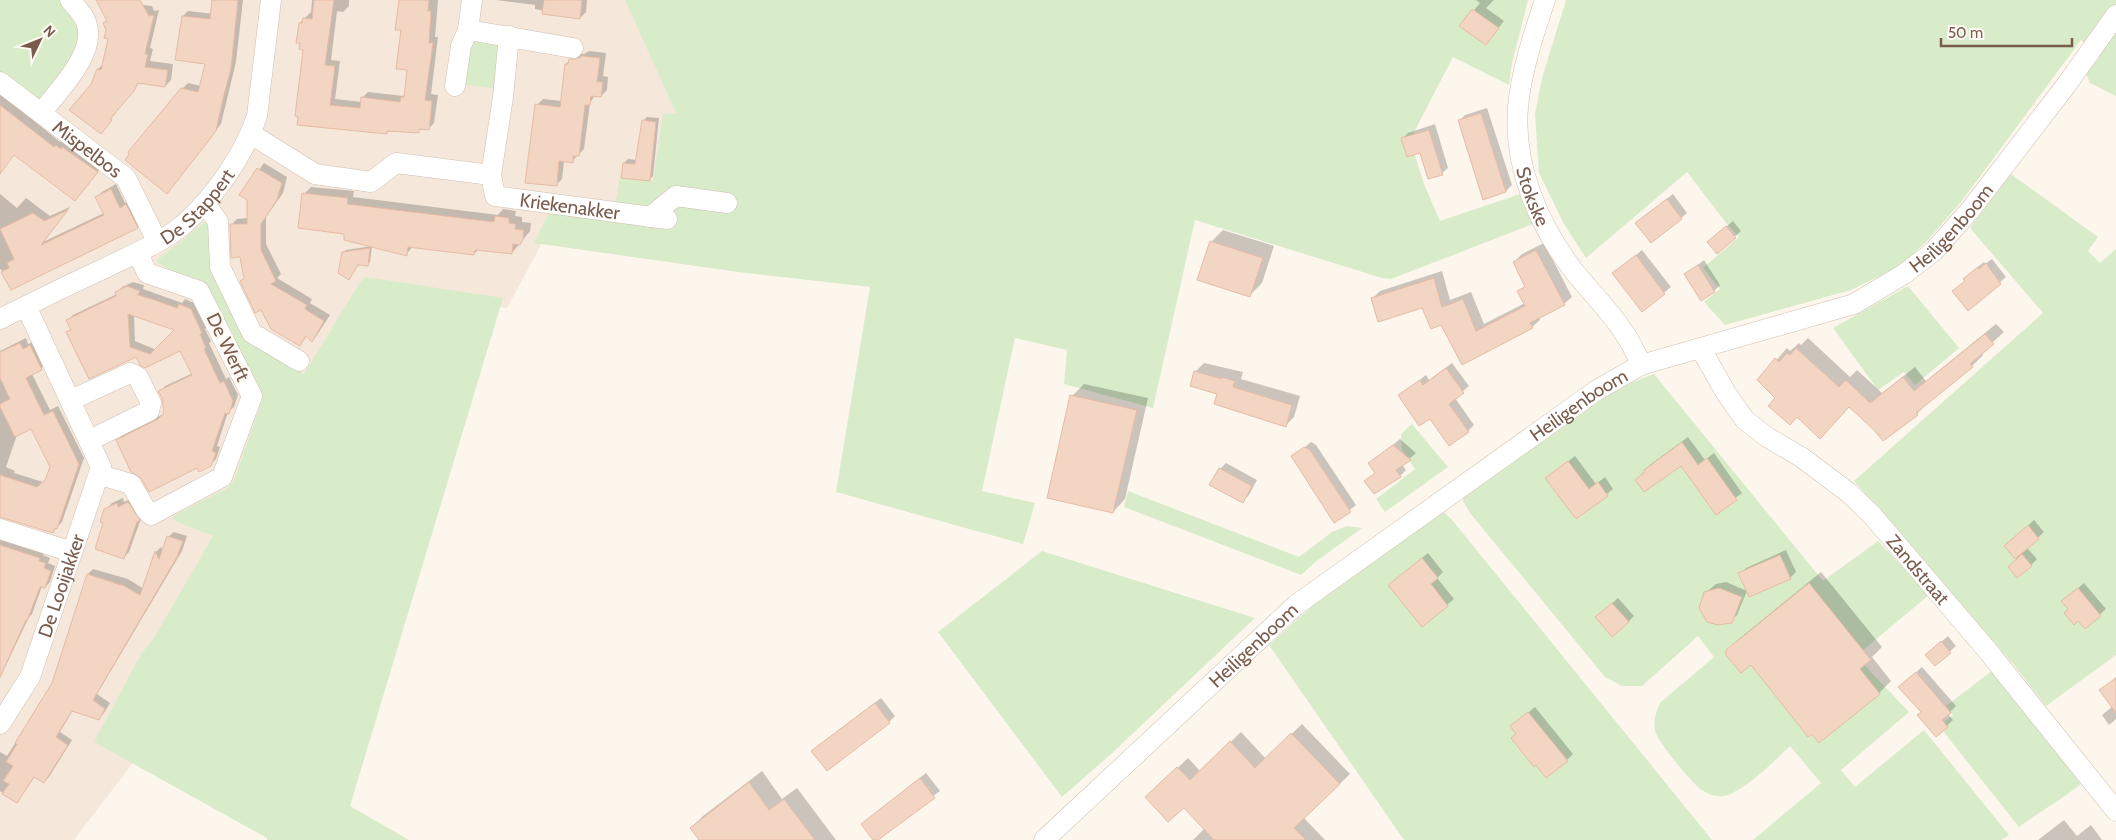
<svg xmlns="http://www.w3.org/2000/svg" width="2116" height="840" viewBox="0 0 2116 840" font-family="Cabin,sans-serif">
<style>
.residential{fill:#f5e8da}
.green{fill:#d8ecc9}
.shadow{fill:#0003;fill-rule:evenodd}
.building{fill:#f3d5c3;stroke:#e6bba3;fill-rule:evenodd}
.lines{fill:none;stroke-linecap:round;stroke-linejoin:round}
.minor-casing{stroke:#d1beb0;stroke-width:21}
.minor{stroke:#fff;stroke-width:20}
.labels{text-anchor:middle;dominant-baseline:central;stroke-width:5;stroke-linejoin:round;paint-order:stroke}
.street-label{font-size:19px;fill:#7a5c4d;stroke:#fffaf3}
</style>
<rect width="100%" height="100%" fill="#fdf6ec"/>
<path class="residential" d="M0,0H632L735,236L555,219L507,308L369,289L139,755L74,840H0Z"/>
<path class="green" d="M0,0H64L73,11L82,44L42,102L0,77Z
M625,0H1528L1512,63L1509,85L1453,57L1410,140L1424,184L1440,221L1526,192L1541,221L1391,279L1382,278L1195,220L1153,408L1064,384L1067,350L1015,338L982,491L1035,503L1023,544L836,492L870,287L738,272L534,243L549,213L670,227L676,206L715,194L666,189L644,210L615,206L620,176L653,181L663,114L676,113Z
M1566,0H2116V96L2090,83L2086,73L2099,58L2081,40L1961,202L1926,242L1900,266L1851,290L1725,325L1704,302L1720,289L1703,268L1739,237L1727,224L1687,172L1586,258L1564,224L1539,173L1535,114L1542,78Z
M474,37L502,46L496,89L462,84L467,47Z
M2011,174L2098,237L2088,251L2100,263L2116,249V655L2046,706L2014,665L1854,481L2043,313L1970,228Z
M208,220L218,275L288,363L304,374L360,282L366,277L503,298L350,806L409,840H267V838L94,742L141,654L154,638L213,536L177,522L172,518L178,513L226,489L234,480L262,401L207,286C191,275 171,273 156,261Z
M1908,286L1959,348L1915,385L1904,372L1878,390L1833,328Z
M1654,374L1823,581L1878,541L1929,595L1856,656L1909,712L1841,770L1855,787L1924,730L2009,835L2001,840H1753L1821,783L1790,746C1777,759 1742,793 1724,796C1716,797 1709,795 1702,790C1692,784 1658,742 1655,731C1653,721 1656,710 1661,702L1714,657L1698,636L1642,686H1622L1605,677L1470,513L1463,501V493L1597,396Z
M1412,424L1448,467L1385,512L1376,499L1415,469L1402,450L1401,434Z
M1128,491L1299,557L1332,532L1347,526L1362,528L1314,563L1301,575L1124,507Z
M1435,510L1445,513L1453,521L1712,840H1404L1269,645L1328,592Z
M1042,551L1255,618L1110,755L1062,797L938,632Z
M1993,670L2081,784C2061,800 2039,812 2019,827L1939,726L1953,715L1946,706Z"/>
<path class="shadow" d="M97,0H124L115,2L152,6L154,11L159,10L150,48L153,49L150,61L173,64L171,80L165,86L139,82L101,132L92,84L98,69L104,63L110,38L104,23L108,19Z
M214,0H243L236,62L221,124L172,187L182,89L188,83L201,86L207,63L183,16L188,11L214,14Z
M312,0H349V6L343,12L337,11L331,60L340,61L335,99L362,102V98L368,92L403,96L406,93L408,69L400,0H438L435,37H438L431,94L438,95L434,123L428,129L422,128L418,131L390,130L386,133L298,124L304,48L300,23L311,12Z
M496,0H587L586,12L580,18L535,9V5Z
M1476,0H1494L1486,8L1504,21L1486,44L1461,26L1480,3Z
M589,51L606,53L603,76L608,77L607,90L601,96L595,95L590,103L584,149L572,161H564L562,179L556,185L537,105L543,99L562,101L566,64L576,54H584ZM573,58H583L570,61Z
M0,93L60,142L62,140L103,165L81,194L15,154L4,166L0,163Z
M1487,108L1512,185L1506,191L1459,121L1465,115Z
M647,117L659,118L653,176L649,180L624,163L628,159L637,160L643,121Z
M1435,124L1448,168L1442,173L1420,152L1402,139L1408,133Z
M264,163L287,177L283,193L266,217V244L281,274L277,278L312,299L310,303L330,315L317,335L312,341L307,336L300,345L245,278L241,256L231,225L237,219L248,218V199L241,195Z
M116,184L125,203L131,200L142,222L137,227L20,284L0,269V194L17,208L26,198L50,216L70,207L43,242L104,213L97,197L102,192Z
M311,187L354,191L353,197L498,215L503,209L516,211L515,216L522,217V222L531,223L530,231L512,253L479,249L474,254L413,246L406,255L345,233L304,194Z
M1673,194L1687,213L1681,218L1643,217Z
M1733,221L1741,231L1717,252L1715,236Z
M1223,230L1274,246L1262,283L1250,295L1211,242Z
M1544,243L1572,297L1564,304L1539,317L1540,320L1532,327L1462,363L1442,323L1423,306L1372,299L1380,291L1442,271L1450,300L1471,292L1484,324L1525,303L1519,292L1526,285L1514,262L1522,254Z
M372,246L370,262L367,265L359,263L343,252L346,250Z
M1642,250L1671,287L1642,310L1614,273Z
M1992,259L2006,277L1969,309L1966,281L1970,273L1984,262L1985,264Z
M1704,260L1720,285L1714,291L1686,274Z
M133,282L144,285L143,289L157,294L182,303L185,299L196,304L207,327L205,329L211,341L209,343L226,379L229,377L238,395L234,407L228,412L217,446L220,447L216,459L210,465L198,466L117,441L123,435L163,414L165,413L163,398L160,392L165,386L193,373L181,349L145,366L137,356L68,332L72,328L68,320L73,315L117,294L122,287ZM134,315L176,329L157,350L135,341Z
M1996,324L2004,332L1981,353L1983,355L1972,366L1927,403L1917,414L1875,429L1849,406L1759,380L1787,348L1790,351L1799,343L1801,345L1808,338L1850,377L1857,370L1882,393L1915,367L1926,381Z
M26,338L28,344L36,341L47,364L32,374L50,410L58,406L84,458L62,522L53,532L0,505V351ZM32,427L51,467L47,479L43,482L14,473L15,471L6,467L17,435Z
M1204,363L1243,372L1241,379L1300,396L1294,417L1285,426L1218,393L1195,372Z
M1452,363L1469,386L1455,398L1474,425L1468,431L1431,417L1400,395L1426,375L1429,380Z
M1084,384L1148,398L1125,499L1113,512L1072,396Z
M1688,437L1705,460L1714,453L1742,493L1716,513L1681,464L1637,480L1651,464Z
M1400,439L1416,453L1402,465L1406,470L1400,476L1366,481L1376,472L1370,463Z
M1311,442L1316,445L1356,505L1335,521L1293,457Z
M1575,456L1596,484L1605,477L1613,489L1577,518L1553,473Z
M1226,463L1257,480L1249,495L1243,501L1220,469Z
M134,497L142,516L129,552L123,558L105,523V510L112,503L123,498L124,502Z
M2034,520L2044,532L2027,548L2037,559L2031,565L2017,559L2005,546Z
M174,532L187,536L182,551L97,694L110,703L104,713L99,718L73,710L60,732L72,740L49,777L44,782L35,776L17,802L0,791V752L7,756L53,683L88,574L93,569L128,579L144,589L156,552L161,547L163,552L168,537Z
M0,538L44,553L43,555L50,558L48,563L55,566L50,582L45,587L42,586L32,614L29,617L0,678Z
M1786,550L1796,572L1790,578L1740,574L1746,568Z
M1428,553L1443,572L1437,578L1454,599L1422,625L1396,579Z
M1821,572L1882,647L1872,657L1891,681L1879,693L1751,664L1727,650L1740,638Z
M1726,582L1747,591L1737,615L1731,621L1705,593L1716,584Z
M2084,583L2106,609L2085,628L2070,609L2069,596Z
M1618,598L1634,616L1628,622L1603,612Z
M1948,636L1956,646L1935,664L1933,649Z
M1922,667L1956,706L1948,714L1953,720L1936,736L1906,681Z
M2116,677V719L2109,725L2102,715L2113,706L2101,690Z
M881,698L895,716L889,722L819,745Z
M1535,707L1573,754L1567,760L1517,733L1518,721Z
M1302,724L1350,774L1304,818L1325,840H1193L1205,828L1184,806L1157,788L1188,758L1200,771L1241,732L1266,759Z
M762,771L782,799L797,788L836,840H701L691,828L703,816Z
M926,773L940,791L874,840L862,824Z
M2064,820L2077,836L2091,825L2102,840H2038Z"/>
<path class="building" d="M96,0H140L149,16L154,15L145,54H148L145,67L168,70L165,87L138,83L134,91L110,119L112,120L101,134L69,110L91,84L97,69L101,70L108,39L104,38L106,30L103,23L107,21Z
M212,0H238L231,68L223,99L216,131L167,194L125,160L129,154L128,152L181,88L198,92L205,64L175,60L182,16L210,19Z
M314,0H334L325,65L335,66L330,105L360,108L361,97L400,102L401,97H404L407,70L396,69L401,30H395L399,0H429L428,11H431L429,43H433L425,100L432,101L429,130L419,129V133L387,131V134L297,125L298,117L295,116L303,50L299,49L300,43H296L299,23H302L303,18L312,19Z
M544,0H582L580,19L542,14Z
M1472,9L1499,28L1486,45L1459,26Z
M582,56L600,58L597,82H603L601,97L591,96L590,105H585L579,156H573V163L559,161L557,186L525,183L535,104L560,107L565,64H568L569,59H577Z
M0,105L54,147L56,145L61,149L62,147L98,172L75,201L14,155L0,174Z
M1481,113L1506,192L1483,200L1458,120Z
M642,120L656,122L650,181L621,178L623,163L635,164Z
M1429,130L1443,175L1428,179L1420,153L1407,157L1401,138Z
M257,168L282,183L277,200L261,224V250L276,281L271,284L307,305L305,309L324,321L312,342L306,336L300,346L271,329L261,310L255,313L240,281L244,279L240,257L231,258L230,224H247V200L239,195Z
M111,189L120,208L126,204L138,228L11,290L1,272L9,268L7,263L14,259L0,229L33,213L44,221L68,210L41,245L104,215L95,197Z
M302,193L348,198L347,204L494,222L495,216L509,218V223L516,224L515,229L524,230L523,239L520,245L513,244L512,254L475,250L474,255L408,247L407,256L344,240V234L298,228Z
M1667,199L1682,219L1651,243L1635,223Z
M1726,226L1736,238L1717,254L1707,242Z
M1210,241L1263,258L1250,297L1197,280Z
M370,248L368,266L358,265L349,280L338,273L342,252Z
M1536,250L1565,305L1530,323L1533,328L1462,365L1441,325L1431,329L1422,308L1378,322L1371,298L1434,278L1442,307L1463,299L1476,331L1525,306L1517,291L1525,287L1513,262Z
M1636,255L1665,294L1642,312L1612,273Z
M1986,263L2001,284L1968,311L1952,291L1965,281L1963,279L1978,267L1979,269Z
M1698,265L1715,292L1701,301L1684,274Z
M127,286L140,291L138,295L152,299L177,308L179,304L191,309L202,333L200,334L206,348L204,349L220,383L224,381L233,401L229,414L225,413L212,451L216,453L211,466L199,472L197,468L149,492L141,478L131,472L116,440L158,419L164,413L162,398L158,391L192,375L180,351L145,368L140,365L136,357L89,379L66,332L71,330L66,320L116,296L115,292ZM128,314L174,330L150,354L130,347Z
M1985,334L1994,344L1970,364L1973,367L1916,413L1918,415L1883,441L1874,430L1849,407L1820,439L1797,417L1790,425L1768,406L1775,398L1757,380L1775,358L1779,362L1787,353L1790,355L1796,348L1839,387L1846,380L1870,403L1903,377L1914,391Z
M20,343L23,349L30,345L42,370L26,378L44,415L53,411L79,464L57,529L55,528L53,533L0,517V475L37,487L45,480L50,467L31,429L15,437L0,407V404L10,399L0,378V352Z
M1446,368L1464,393L1449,404L1469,432L1449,446L1430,419L1419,426L1398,395L1420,380L1423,385Z
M1194,371L1222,379V377L1235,381L1233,387L1292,405L1286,427L1214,404L1217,394L1190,386Z
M1070,395L1137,410L1113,513L1047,498Z
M1682,442L1698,465L1707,458L1737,500L1716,515L1681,466L1644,492L1635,480L1645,472L1644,470Z
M1393,445L1411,460L1396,470L1401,477L1374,494L1364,481L1375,473L1368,463Z
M1304,447L1310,450L1351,512L1334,523L1291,456Z
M1568,461L1589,489L1598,482L1608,496L1576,519L1545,478Z
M1219,468L1252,486L1243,503L1209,485Z
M128,502L140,520L137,522L124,559L95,549L103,523L100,522L104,509L117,503L118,507Z
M2028,525L2039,539L2015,559L2004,546Z
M167,536L183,541L177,557L93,700L105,709L99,720L72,711L56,737L68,745L44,783L34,777L17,803L2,794L9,784L3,781L13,766L6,762L17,744L15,743L52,683L87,574L121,585V584L140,595L155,551L159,559Z
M0,545L40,558L39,561L46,563L44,568L51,571L45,588L40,587L27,621L26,620L0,677Z
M2022,554L2032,566L2017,578L2008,567Z
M1780,555L1791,579L1749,597L1738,573Z
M1422,558L1438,578L1431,584L1448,606L1422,627L1388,585Z
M1809,583L1871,660L1860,669L1880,694L1819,743L1812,734L1808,737L1751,665L1741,673L1726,655V650Z
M1719,588L1742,597L1732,623L1718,625L1707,622L1699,608L1704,592Z
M2078,588L2101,616L2085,629L2078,621L2074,625L2064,613L2068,609L2061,601Z
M1612,603L1629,622L1612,637L1595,617Z
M1941,641L1951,653L1935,666L1925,655Z
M1916,672L1951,713L1942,720L1948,727L1936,737L1917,715L1921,712L1898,687Z
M2116,678V713L2099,690Z
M875,703L890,723L827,771L811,751Z
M1528,712L1568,761L1546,778L1536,765L1534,767L1511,738L1516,734L1510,726Z
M1291,733L1340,784L1294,828L1306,840H1214L1184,808L1168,822L1145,797L1177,767L1190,780L1230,741L1255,768Z
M920,778L935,798L878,840H873L861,824Z
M749,782L769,810L784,799L815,840H699L690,828Z"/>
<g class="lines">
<defs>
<g id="minor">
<path id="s1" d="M1545,0C1534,33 1521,72 1518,107C1513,165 1538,224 1573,270C1599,302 1626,326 1641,365"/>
<path d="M468,30L573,48"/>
<path id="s2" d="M0,82L126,178L157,241"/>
<path d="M455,86L461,46L468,30L472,0"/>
<path d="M41,113C58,91 98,52 86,22C83,14 76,7 70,0"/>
<path id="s3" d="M251,134L315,174L371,182L396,163L491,175L495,196L667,219"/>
<path d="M491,175L503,97L509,36"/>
<path d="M205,203L218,222L220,267L252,333L299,361"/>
<path d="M650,217L676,196L727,203"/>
<path id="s4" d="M0,319C34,302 68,285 103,269C129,256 160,244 183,225C214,198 244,155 257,116L271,0"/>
<path id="s5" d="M1701,349L1726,393L1745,420L1767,437L1801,457L1849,493L1872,515L1987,650L2116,811"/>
<path d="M71,400L130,373L138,377L151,403L149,411L90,440"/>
<path d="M100,475L131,484L146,510L151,515L222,477L252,396L199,291L147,273L138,253"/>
<path d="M0,529L72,552"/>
<path id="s6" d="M0,724L30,677L101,467L26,306"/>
<path id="s7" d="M1044,840L1296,605L1597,390L1641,365L1854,304L1904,274L1934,251L1971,209L2067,84L2116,15"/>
</g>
</defs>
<use href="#minor" class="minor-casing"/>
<use href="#minor" class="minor"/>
</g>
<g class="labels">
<g class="street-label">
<text stroke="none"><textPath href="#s2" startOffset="110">Mispelbos</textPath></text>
<text stroke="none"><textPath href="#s1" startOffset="202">Stokske</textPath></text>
<text stroke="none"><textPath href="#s4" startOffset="229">De Stappert</textPath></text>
<text stroke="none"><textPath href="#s3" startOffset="356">Kriekenakker</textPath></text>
<text stroke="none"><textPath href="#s7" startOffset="1111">Heiligenboom</textPath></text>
<text transform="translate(228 347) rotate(64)">De Werft</text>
<text stroke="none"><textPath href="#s7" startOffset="691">Heiligenboom</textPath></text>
<text stroke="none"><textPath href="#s5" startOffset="314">Zandstraat</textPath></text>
<text stroke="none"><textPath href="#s6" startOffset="152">De Looijakker</textPath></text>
<text stroke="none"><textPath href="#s7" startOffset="286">Heiligenboom</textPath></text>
</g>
</g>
<g transform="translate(40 40) rotate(47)" stroke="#fffaf3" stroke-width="4" paint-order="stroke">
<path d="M0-4L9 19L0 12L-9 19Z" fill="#7a5c4d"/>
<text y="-8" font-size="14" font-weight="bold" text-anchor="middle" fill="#7a5c4d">N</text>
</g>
<path d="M1941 38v8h131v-8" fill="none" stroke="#7a5c4d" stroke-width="2.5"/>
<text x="1948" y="38" font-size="15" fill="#7a5c4d" stroke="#fffaf3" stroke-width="4" paint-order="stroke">50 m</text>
</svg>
